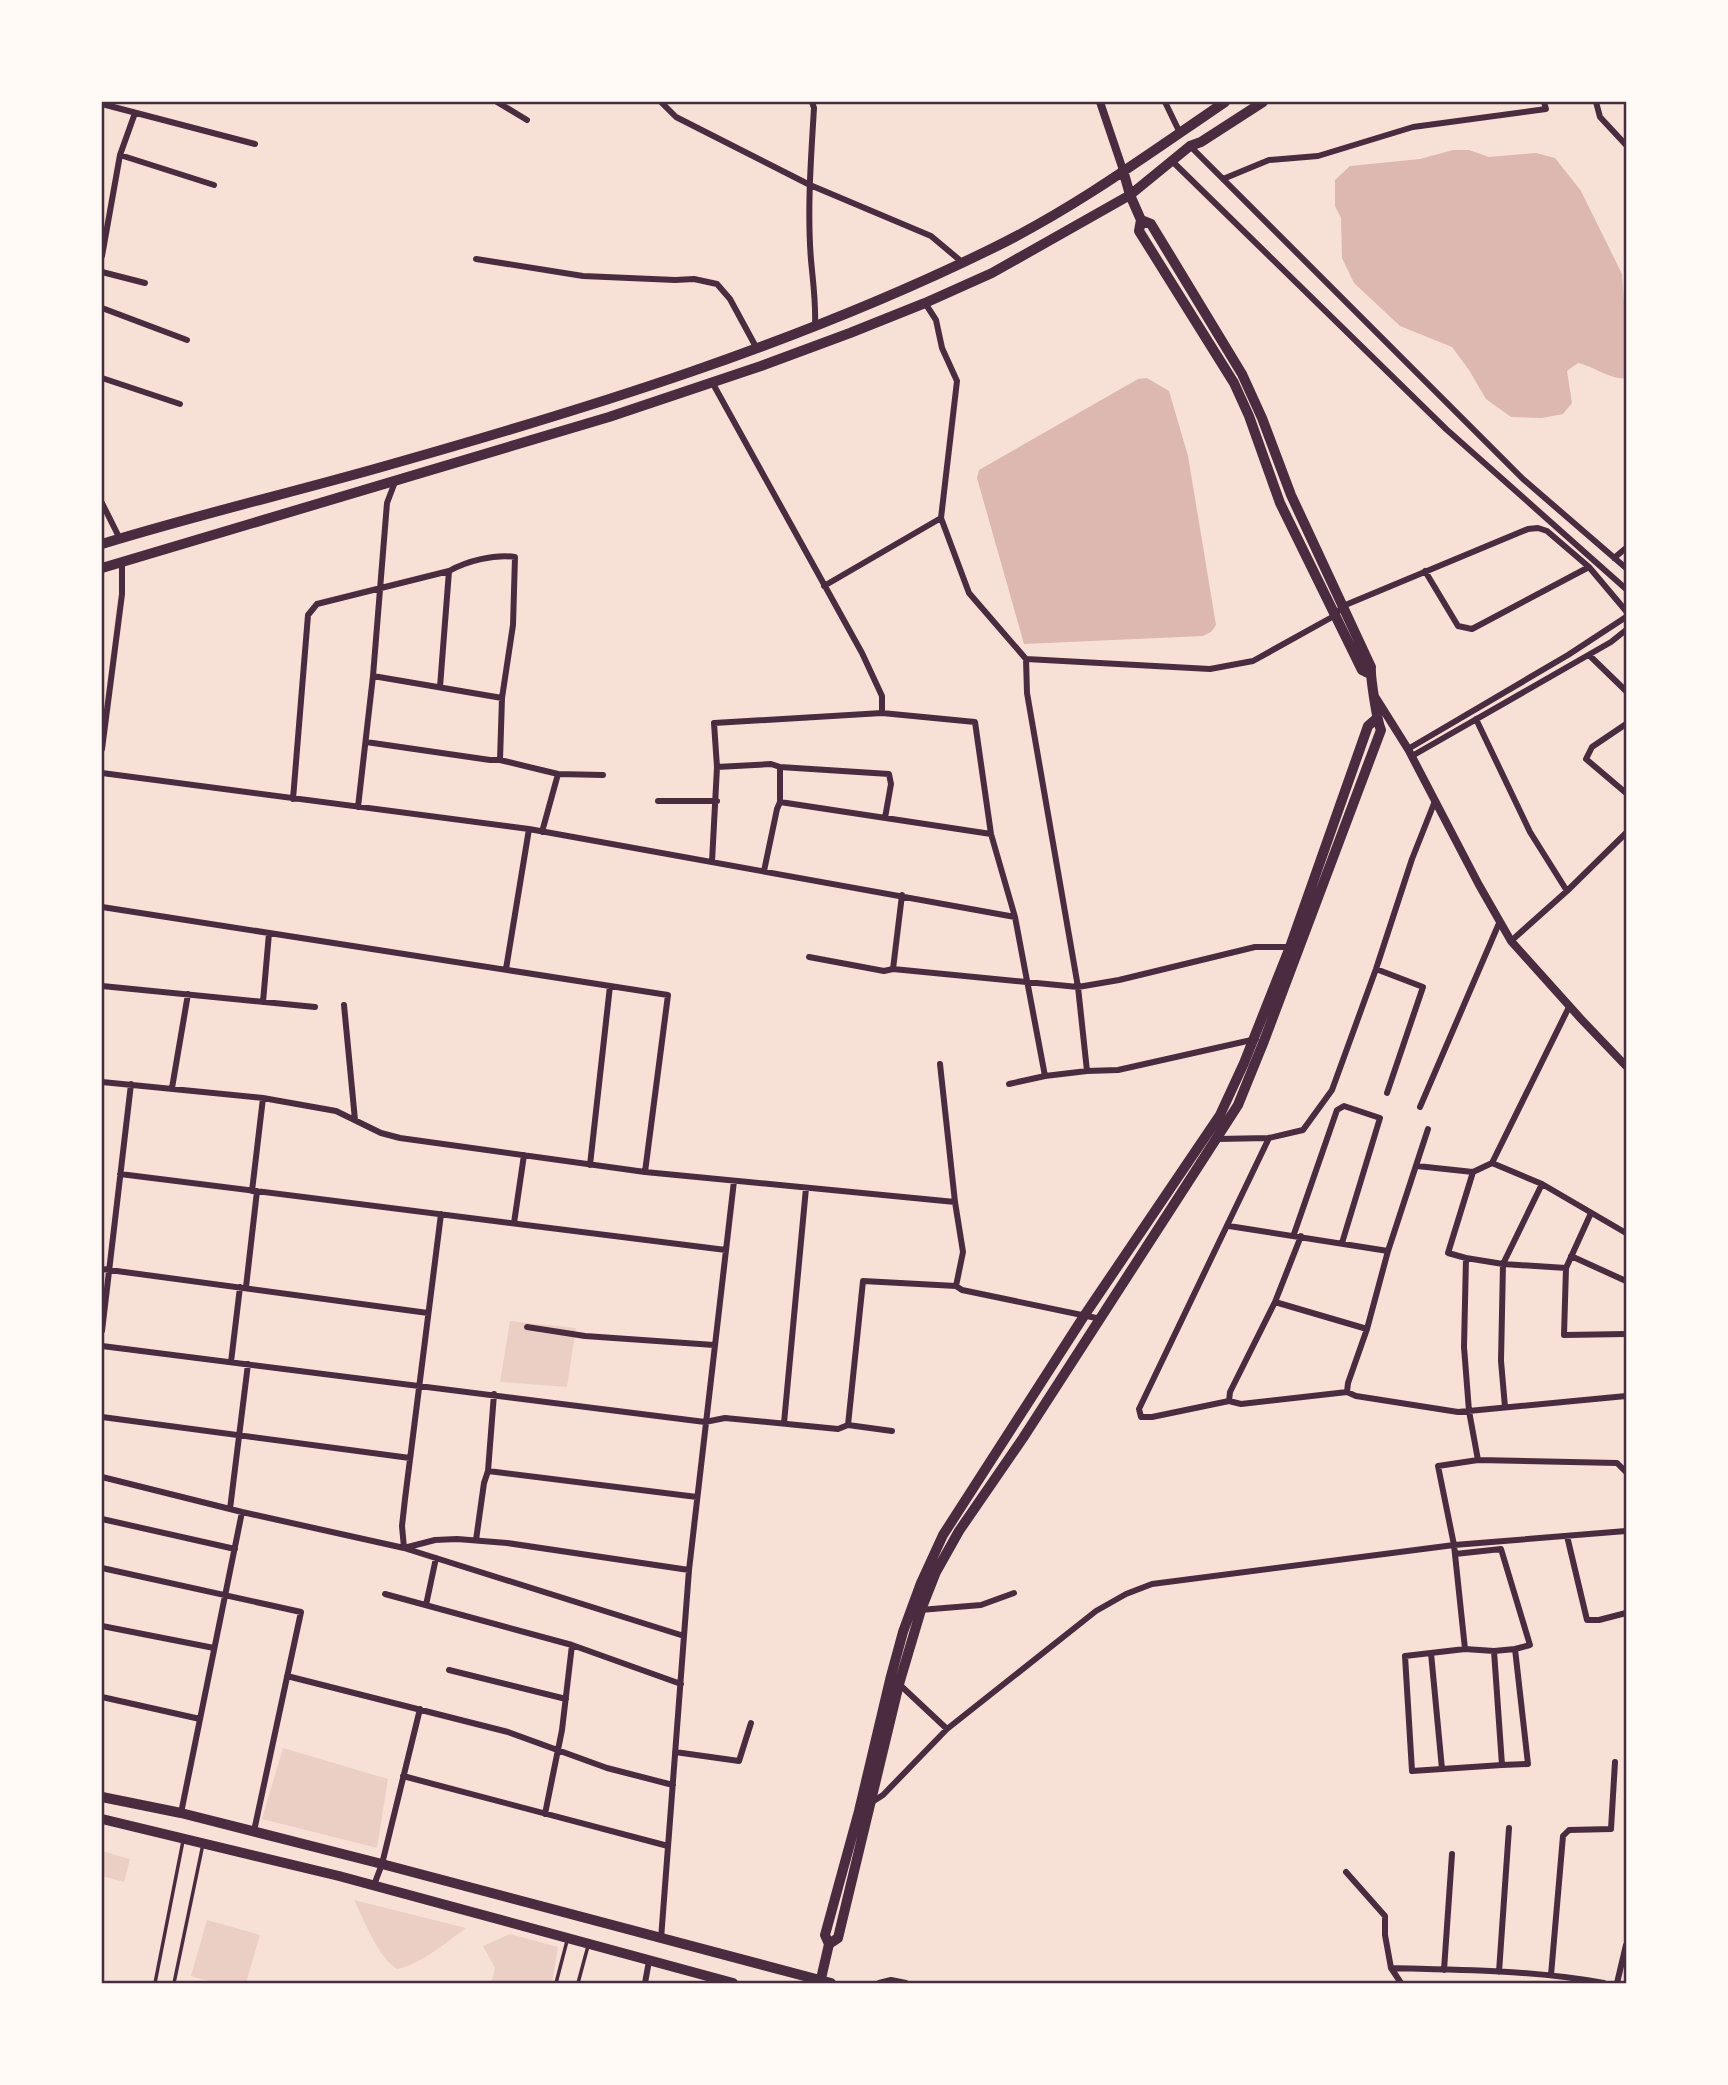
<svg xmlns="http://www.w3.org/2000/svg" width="1728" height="2085" viewBox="0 0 1728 2085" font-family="Commissioner,sans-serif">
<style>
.green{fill:#ebcfc5}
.water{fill:#dcb8b0}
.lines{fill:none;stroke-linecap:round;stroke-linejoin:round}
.service{stroke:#4a2c40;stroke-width:3.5}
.minor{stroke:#4a2c40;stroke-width:6}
.tertiary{stroke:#4a2c40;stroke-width:8}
.primary{stroke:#4a2c40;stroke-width:10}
.neatline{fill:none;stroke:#4a2c40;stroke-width:2.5}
</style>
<rect width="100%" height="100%" fill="#f7e1d7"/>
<path class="green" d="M510,1321L576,1328L567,1387L500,1382Z
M283,1748L388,1779L377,1848L262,1819Z
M102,1851L130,1859L124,1882L102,1876Z
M354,1900L466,1928C445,1943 422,1964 397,1969C378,1957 364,1920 354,1900Z
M207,1920L260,1935L246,1983H215L191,1976Z
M510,1934L558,1947L552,1983H491L495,1968L483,1946Z"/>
<path class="water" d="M1453,150H1469L1489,157L1536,153L1555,158L1581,191L1622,274L1626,330V378C1613,381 1593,366 1578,363L1567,371L1572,403L1563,414L1542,418L1511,417L1486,399L1469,370L1452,347L1400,326L1354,283L1342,258L1341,218L1335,206V180L1350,166L1420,159Z
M1147,378L1169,391L1188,456L1216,625L1211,632L1203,636L1024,644L977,478L979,470L1138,379Z"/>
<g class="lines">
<path class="service" d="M155,1983L183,1841
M174,1983L203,1844
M556,1983L567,1941
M578,1983L588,1946"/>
<path class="minor" d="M497,102L527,120
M661,102L676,117L810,185L931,236L962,262
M812,102L814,108C811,158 807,210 811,260C813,282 816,302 815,325
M1165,102L1180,133
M1596,102L1600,117L1626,145
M102,104L255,144
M1190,146L1523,479L1626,568
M120,155L214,185
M1172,161L1446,429L1626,589
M1223,179L1269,160L1318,156L1413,127L1546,109L1544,102
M102,256L120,155L135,113
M476,259L583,276L675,280L694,279L717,284L730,299L756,347
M102,272L145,283
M102,308L187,340
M102,378L180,404
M712,382L862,653L882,696V713
M102,503L120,539
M941,518L969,593L1026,659L1210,669L1253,661L1334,616L1343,606L1528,529L1538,528L1547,531L1589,567
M1614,558L1626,548
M1425,571L1458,626L1472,629L1589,567L1626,611
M824,586L941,518L957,381L942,348L936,320L925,303
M1589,655L1626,691
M1026,659L1027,693L1078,987L1087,1071L1118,1070L1256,1039
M373,676L502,698
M440,687L449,571
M1476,719L1530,832L1567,891L1626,833
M1626,724L1592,747L1586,759L1626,793
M366,742L490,760H500L558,774L603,775
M102,749L122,594V562
M1408,749L1568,655L1626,617
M1412,756L1611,642L1626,630
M717,767L771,764L780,767L889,774L891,784L885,818
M102,773L529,829L1015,917
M293,799L308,615L317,604L449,571C467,561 494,554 515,557L513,625L502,698L500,760
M658,801H717
M780,802L991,834
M358,807L373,676L387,503L395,482
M542,832L558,774
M712,862L717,767L714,723L882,713L975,722L991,834L1015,917L1045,1076L1087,1071
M764,871L777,809L780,802V767
M102,907L668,995L645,1172
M1511,941L1567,891
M809,957L884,971L893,969L1078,987L1119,980L1255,947H1290
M506,969L529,829
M893,969L902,895
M1376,969L1423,987L1387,1093
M102,986L315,1007
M263,1002L269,933
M344,1005L355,1120
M940,1064L955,1202L963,1252L956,1286
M102,1082L263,1098L336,1111L381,1133L400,1138L645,1172L955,1202
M1009,1084L1045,1076
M172,1088L188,994
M1420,1107L1500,921
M1269,1138L1139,1409L1141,1417H1152L1229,1401L1241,1404L1347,1392L1356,1396L1458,1412L1626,1396
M1217,1139L1269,1138L1303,1130L1332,1090L1376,969L1412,859L1435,801
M1492,1163L1542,1184L1626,1233
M590,1165L610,986
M1417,1166L1473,1172L1492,1163L1569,1007
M1473,1172L1448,1253L1466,1258L1464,1347L1469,1411L1478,1460
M120,1174L726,1250
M252,1191L263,1098
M1591,1213L1566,1268L1564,1335L1626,1334
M441,1214L405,1499L402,1526L404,1548L435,1540L457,1539L507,1543L689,1570
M514,1223L524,1155
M1229,1226L1388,1251
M1294,1234L1337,1110L1344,1106L1380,1118L1342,1243
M1571,1256L1626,1281
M1466,1258L1503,1264L1566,1268
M102,1269L428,1313
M246,1287L257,1191
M1275,1302L1367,1329
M527,1327L585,1336L714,1345
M102,1331L131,1084
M102,1346L705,1422L725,1418L838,1429L848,1425L892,1431
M231,1362L240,1287
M1347,1392L1348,1383L1367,1329L1388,1251L1428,1129
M1229,1401L1230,1392L1275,1302L1301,1236
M1505,1407L1501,1361L1503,1264L1542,1184
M102,1417L410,1458
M784,1423L806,1188
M848,1425L863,1281L956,1286L962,1290L1101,1319
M488,1471L697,1497
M102,1477L242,1512L404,1548L684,1636
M230,1509L248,1364
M102,1519L235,1549
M1567,1536L1587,1620H1599L1626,1613
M476,1540L484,1483L488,1471L494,1394
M1455,1554L1501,1549L1530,1645L1515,1649
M102,1568L301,1612L254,1831
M385,1594L572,1645L681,1684
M426,1605L436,1558
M920,1610L981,1605L1014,1593
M102,1626L214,1648
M1465,1649L1494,1651
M1431,1653L1442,1769
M449,1670L566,1699
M287,1676L508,1732L607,1768L673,1785
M899,1684L947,1729
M102,1697L200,1719
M675,1752L739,1761L751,1723
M1502,1765L1528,1764L1515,1649L1494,1651L1502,1765L1412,1771L1405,1656L1465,1649L1454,1545L1438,1466L1478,1460L1617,1463L1626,1472
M403,1776L668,1846
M869,1804L883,1795L947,1729L1096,1611L1126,1594L1152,1584L1454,1545L1626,1531
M181,1813L242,1512
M545,1814L562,1730L572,1645
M1346,1872L1385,1916V1935L1391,1968
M374,1885L382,1864L420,1709
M661,1939L689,1570L734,1181
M1444,1970L1452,1854
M1499,1972L1509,1828
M1551,1975L1563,1836L1569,1830L1611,1829L1615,1762
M645,1983L649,1961
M879,1983L891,1980L906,1983
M1401,1983L1391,1968C1463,1970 1534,1970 1604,1983
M1617,1983L1626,1945"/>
<path class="tertiary" d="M1100,102L1123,170
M1376,698L1408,749L1479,885L1511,941L1581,1019L1626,1066"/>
<path class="primary" d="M1123,170L1130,195L1141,220L1139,231L1234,383L1249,416L1280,503L1362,670L1370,674
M102,544C193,516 286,494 378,468C587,409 798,344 993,248C1075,208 1150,153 1225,102
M102,568L609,417L761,366L850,333L925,303L992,273L1130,195L1190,146L1201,142L1263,102
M102,1797L181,1813L382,1864L831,1983
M102,1819L339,1876L733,1983
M829,1944L838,1938L899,1684L921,1610L936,1572L959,1531L1023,1438L1238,1105L1264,1041L1381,730C1377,721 1370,675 1371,667L1291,495L1262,418L1242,374L1151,224L1141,220
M820,1983L829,1944L825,1935L859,1811L891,1676L903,1632L921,1583L943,1535L1084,1316L1220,1115L1244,1063L1290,947L1368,726L1376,719"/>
</g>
<rect width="1728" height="2085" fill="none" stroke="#fffaf5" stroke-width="206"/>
<rect x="103" y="103" width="1522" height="1879" class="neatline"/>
</svg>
